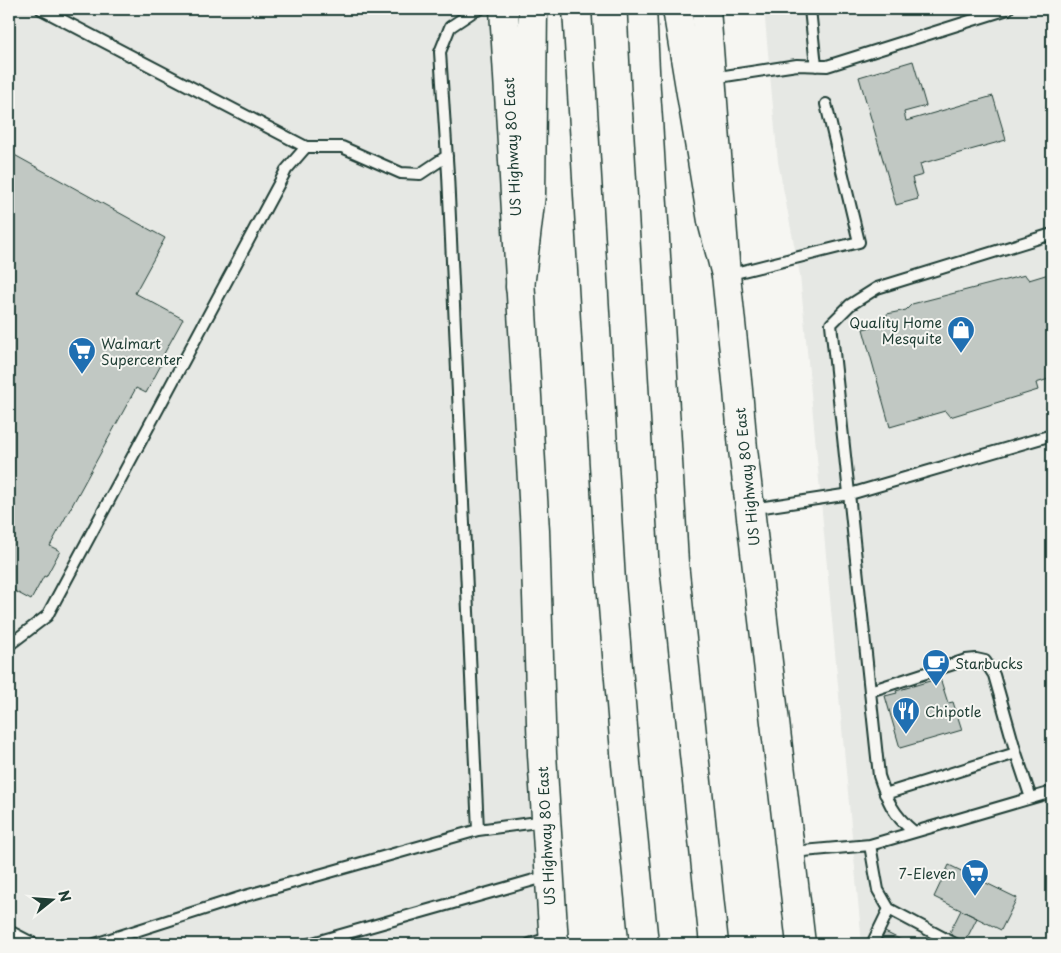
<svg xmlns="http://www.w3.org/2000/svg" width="1061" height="953" viewBox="0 0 1061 953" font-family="'Playpen Sans',sans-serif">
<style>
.built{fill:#e6e8e4}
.building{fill:#c1c8c3;stroke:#1f3d34}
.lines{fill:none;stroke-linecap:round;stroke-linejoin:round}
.service-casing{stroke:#1f3d34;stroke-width:14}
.secondary-casing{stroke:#1f3d34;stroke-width:31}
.motorway-casing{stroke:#1f3d34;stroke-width:31}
.service{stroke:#f6f6f2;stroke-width:10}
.secondary{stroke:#f6f6f2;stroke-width:28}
.motorway{stroke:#f6f6f2;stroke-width:28}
.labels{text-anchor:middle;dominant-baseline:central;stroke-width:4;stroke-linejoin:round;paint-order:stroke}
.street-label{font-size:14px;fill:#1f3d34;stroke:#f6f6f2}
.poi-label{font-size:14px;fill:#1f3d34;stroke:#f6f6f2;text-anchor:start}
</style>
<rect width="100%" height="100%" fill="#f6f6f2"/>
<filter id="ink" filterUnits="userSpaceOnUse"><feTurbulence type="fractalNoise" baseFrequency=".02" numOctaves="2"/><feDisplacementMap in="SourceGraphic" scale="10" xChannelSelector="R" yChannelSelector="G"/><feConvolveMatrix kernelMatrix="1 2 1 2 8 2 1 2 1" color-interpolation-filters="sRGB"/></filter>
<g filter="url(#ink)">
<path class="built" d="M9,9H491L533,754L548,944H9Z
M764,9H1052V944H862L800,275L778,162Z"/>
<path class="building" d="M913,61L926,106L904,112L906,121L993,96L1006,140L920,164L923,175L912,178L918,199L896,205L859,77Z
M9,152L165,238L135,293L183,319L160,361L162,363L146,393L136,388L50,546L60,551L46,577L44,576L31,600L9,588Z
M1052,273V378L1036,383L1038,390L950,417L945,411L890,427L863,329L879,325L887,314L906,310L912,304L1025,275L1029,280Z
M940,678L948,703L953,702L962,730L900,748L885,696L897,693L896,691Z
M949,865L1017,898L1001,930L934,897Z
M961,910L977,918L964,944H944Z
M885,932L909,944H879Z"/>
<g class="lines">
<defs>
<path id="service" d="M41,9L306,147
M480,9L474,11L450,27L440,52L448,174L478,830L545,821
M810,9L816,66
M712,78L797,65L827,66L1008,9
M727,275L859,242L826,104
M751,509L850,494L1052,435
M9,645L47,616L283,176L286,170L306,147H342L401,173L420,174L447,156
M870,691L966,660L976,659L985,661L994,675L1016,753
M885,794L1016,753L1031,798
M914,832C893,815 887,800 879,776L831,324L850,305L877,288L1052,234
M870,845L878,890L889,909L955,944
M792,852L870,845L1052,792
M9,931L34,944
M95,944L245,896L478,830
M309,944L548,876
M530,944L552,937
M872,944L889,909"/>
<path id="secondary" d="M504,9L535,531L542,754L554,944
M706,9L726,275L738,390L743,449L801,944"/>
<path id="motorway" d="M577,9L611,582L626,764L644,944
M642,9L646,91L648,120L674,563L714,944
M677,9L712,221L726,275
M520,287L531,194L533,9"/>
</defs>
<use href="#service" class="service-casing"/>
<use href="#secondary" class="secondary-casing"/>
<use href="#motorway" class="motorway-casing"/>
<use href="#service" class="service"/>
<use href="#secondary" class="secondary"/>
<use href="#motorway" class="motorway"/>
</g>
</g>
<defs>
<symbol id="shop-pin" viewBox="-11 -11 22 30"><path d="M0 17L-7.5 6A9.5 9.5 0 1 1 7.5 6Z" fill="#1f6fb2" stroke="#f6f6f2"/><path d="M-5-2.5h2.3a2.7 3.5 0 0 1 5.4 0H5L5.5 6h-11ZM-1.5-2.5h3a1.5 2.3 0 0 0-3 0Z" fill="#fff"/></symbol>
<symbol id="supermarket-pin" viewBox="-11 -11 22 30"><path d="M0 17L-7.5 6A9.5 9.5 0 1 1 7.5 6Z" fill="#1f6fb2" stroke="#f6f6f2"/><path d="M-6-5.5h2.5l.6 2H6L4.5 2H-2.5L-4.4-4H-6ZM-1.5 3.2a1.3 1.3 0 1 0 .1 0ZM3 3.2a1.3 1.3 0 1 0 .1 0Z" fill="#fff"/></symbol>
<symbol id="cafe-pin" viewBox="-11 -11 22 30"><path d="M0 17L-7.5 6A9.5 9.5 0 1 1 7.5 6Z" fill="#1f6fb2" stroke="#f6f6f2"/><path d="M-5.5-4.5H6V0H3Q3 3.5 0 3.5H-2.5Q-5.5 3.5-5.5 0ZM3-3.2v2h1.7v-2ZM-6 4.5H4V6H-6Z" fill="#fff"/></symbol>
<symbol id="restaurant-pin" viewBox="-11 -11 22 30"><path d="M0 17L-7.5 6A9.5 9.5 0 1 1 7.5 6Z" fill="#1f6fb2" stroke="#f6f6f2"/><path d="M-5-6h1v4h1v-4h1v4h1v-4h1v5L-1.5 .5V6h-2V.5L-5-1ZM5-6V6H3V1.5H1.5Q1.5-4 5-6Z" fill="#fff"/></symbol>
</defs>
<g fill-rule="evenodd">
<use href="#shop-pin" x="945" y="314" width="32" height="43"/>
<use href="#supermarket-pin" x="66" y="335" width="32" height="43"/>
<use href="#cafe-pin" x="920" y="647" width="32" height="43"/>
<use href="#restaurant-pin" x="890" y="695" width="32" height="43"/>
<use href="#supermarket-pin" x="959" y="857" width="32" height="43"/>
</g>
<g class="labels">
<g class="street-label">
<text transform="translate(512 147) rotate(-93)">US Highway 80 East</text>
<text transform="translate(747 477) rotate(-96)">US Highway 80 East</text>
<text transform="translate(546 836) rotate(-93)">US Highway 80 East</text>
</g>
<g class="poi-label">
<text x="942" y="322" text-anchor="end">Quality Home<tspan x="942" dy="16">Mesquite</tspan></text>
<text x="101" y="343">Walmart<tspan x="101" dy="16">Supercenter</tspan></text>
<text x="955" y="663">Starbucks</text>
<text x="925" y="711">Chipotle</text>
<text x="956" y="873" text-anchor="end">7-Eleven</text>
</g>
</g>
<rect width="1061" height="953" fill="none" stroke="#f6f6f2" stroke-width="30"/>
<rect x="15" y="15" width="1031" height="923" fill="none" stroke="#1f3d34" stroke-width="2" filter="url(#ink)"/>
<g transform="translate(52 900) rotate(73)" stroke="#f6f6f2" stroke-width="4" paint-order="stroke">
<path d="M0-4L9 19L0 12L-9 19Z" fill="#1f3d34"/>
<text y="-8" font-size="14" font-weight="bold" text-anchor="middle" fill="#1f3d34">N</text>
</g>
</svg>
